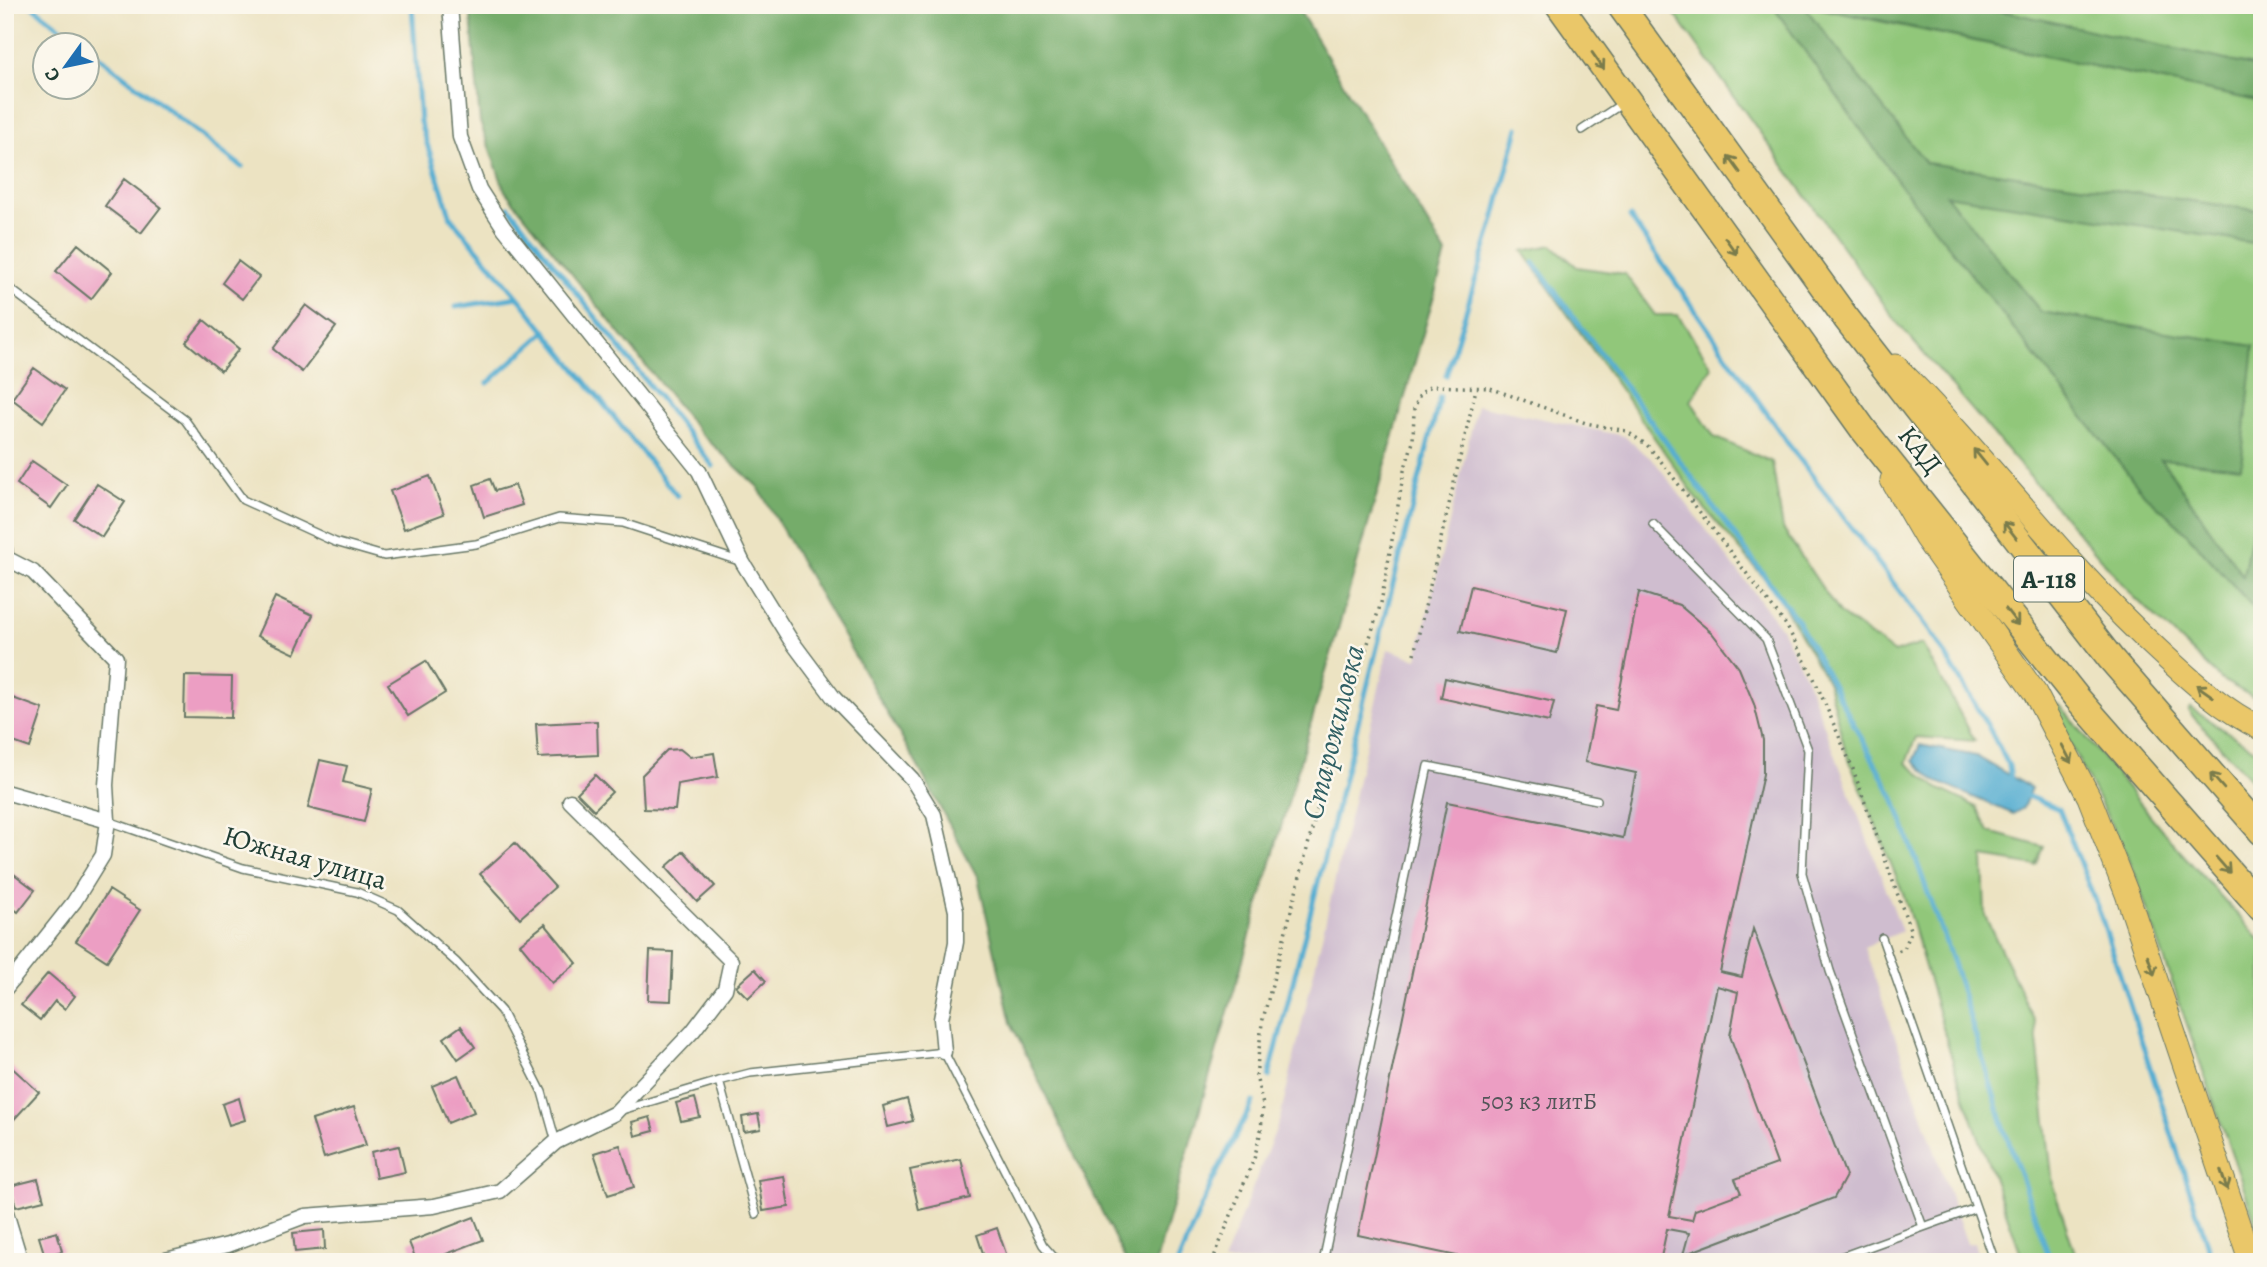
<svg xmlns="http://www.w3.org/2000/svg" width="2267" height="1267" viewBox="0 0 2267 1267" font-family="Alegreya,serif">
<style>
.industrial{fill:#cfbdcf}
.green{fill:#91c77a;stroke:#588257;stroke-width:2}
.forest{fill:#74ac6a;stroke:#4a744f;stroke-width:2}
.water{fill:#54add1;stroke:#3a7582;stroke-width:2}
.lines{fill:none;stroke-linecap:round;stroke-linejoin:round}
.stream{stroke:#54add1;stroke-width:5}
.building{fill:#ec9ec3;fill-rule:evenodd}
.service-casing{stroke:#677766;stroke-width:10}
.minor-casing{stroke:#677766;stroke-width:17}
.primary-casing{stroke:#677766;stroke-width:25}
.motorway-casing{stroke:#677766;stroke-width:29}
.path{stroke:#677766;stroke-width:3.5;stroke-dasharray:2 5;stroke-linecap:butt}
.service{stroke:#fff;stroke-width:7}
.minor{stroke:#fff;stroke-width:14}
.primary{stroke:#eac769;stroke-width:23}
.motorway{stroke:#eac769;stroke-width:26}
.oneway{stroke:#7a7b4c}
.labels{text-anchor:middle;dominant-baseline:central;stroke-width:5;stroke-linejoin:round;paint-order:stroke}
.number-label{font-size:24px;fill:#525558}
.shield{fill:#fbf7ec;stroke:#61756b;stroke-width:2}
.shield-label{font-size:26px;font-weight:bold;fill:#1f3d34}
.street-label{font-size:28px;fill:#1f3d34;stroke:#fbf7ec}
.water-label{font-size:30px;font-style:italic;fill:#2f5f63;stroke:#fbf7ec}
</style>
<rect width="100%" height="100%" fill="#fbf7ec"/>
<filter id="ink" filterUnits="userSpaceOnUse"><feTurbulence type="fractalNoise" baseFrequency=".0143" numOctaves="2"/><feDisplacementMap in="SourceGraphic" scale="14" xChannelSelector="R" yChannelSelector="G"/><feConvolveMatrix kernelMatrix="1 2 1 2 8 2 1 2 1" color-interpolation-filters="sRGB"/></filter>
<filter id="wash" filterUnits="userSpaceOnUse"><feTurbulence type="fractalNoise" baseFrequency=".00686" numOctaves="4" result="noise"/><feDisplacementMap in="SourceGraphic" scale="28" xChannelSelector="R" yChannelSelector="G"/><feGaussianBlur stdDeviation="1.57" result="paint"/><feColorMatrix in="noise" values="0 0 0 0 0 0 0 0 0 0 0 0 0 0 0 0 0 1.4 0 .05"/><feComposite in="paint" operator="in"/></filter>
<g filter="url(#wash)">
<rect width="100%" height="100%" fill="#ece3c2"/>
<path class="industrial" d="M1477,405L1624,436L1655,462L1781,628L1807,680L1902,931L1864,947L1967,1244L1974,1243L1980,1262H1223L1280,1119L1388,649L1417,659Z"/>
<path class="green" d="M1668,5H1772L1899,183L2145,495L2179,525L2262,617V702L2222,680L2132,595L1899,325Z
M1803,5L2262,102V211L1926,163Z
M1975,5H2262V68Z
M1945,194L2259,244L2262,238V475L2243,577L2161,458L2254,346L2041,312Z
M1552,245L1577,267L1625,274L1655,315H1678L1712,367L1691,401L1714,437L1772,462L1783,529L1839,613L1894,653L1922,644L1975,741L1916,737L1906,763L1939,789L1977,807L1989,832L2044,847L2036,866L1983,857L1985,916L2035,1022L2053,1186L2078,1262H2024L1959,1082L1904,896L1845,749L1828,683L1776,592L1700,503L1523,251Z
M2059,704L2171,841L2262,942V1241L2131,863L2053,710Z
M2190,708L2262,754V792L2188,711Z"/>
<path class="forest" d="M470,5H1296L1446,254L1156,1262H1126L1011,1023L978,878L920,770L758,487L700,433L505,191L480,122Z
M1772,5H1803L1926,163L2262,211L2260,244L1946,195L2041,312L2254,346L2241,467L2161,459L2243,576L2262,475V617L2179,525L2145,495L1899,183Z
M1809,5H1975L2262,68V102Z"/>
<path class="water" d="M1920,745L1976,756L2031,788L2023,808L2013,814L1935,781L1913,761Z"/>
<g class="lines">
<path class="stream" d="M31,5L84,46
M412,5L420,122L451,218L518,297L677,496
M88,48L242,167
M509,207L713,466
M1630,217L1789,445L1935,638L1988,726L2009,766L2011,780
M1534,263L1797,620L1894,798L1953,963L2005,1131L2051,1262
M456,307L518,297
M1446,376L1494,220L1518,128
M488,383L546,331
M2022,794L2059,809L2102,919L2213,1262
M1269,1077L1440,397
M1178,1262L1212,1182L1253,1102"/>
</g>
<g id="blocks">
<path class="building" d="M124,179L161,207L141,233L105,206Z
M78,244L112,272L91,299L56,271Z
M238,261L259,277L242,299L222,283Z
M306,305L336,327L302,372L273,349Z
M204,320L239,349L221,371L186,342Z
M34,368L65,390L43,422L12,399Z
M32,461L67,485L51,508L17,484Z
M430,476L444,514L404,529L390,491Z
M490,479L495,491L515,485L522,505L484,517L474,485Z
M97,484L125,502L102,537L74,519Z
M1471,586L1567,609L1557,653L1460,631Z
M1639,592L1679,605L1712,633L1739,668L1754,704L1763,740V774L1720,972L1742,977L1753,929L1846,1176L1834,1198L1683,1255L1689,1233L1667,1229L1660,1262H1485L1358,1235L1447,802L1623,838L1636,773L1585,762L1596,706L1616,710ZM1717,986L1738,992L1730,1036L1777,1164L1735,1179L1741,1193L1695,1210L1692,1220L1669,1216Z
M275,597L313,615L295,654L257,636Z
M426,661L445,693L408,716L388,684Z
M185,676L232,677L231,718L184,717Z
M1445,678L1554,702L1549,722L1441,698Z
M10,697L43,709L30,748L5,739V710Z
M597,721L598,755L538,758L536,724Z
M680,749L690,757L714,753L718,777L678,784L675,810L644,809L642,775L667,750Z
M320,760L347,766L343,782L372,789L364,822L308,808Z
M595,775L612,792L594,810L577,793Z
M515,843L555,887L520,918L480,874Z
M684,851L715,886L697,902L666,867Z
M10,871L35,890L18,912L5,902V876Z
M109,890L140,910L107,961L76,941Z
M545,924L577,963L552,983L520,944Z
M650,951L673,952L671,1001L648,1000Z
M755,969L766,981L748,998L736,986Z
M48,973L75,996L65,1009L55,1001L40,1020L21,1005Z
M461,1026L475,1047L458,1059L444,1038Z
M9,1065L39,1092L9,1125L5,1122V1069Z
M458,1075L474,1112L448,1123L432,1086Z
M239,1098L245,1120L229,1125L222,1104Z
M695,1098L700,1117L681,1121L676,1103Z
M907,1099L913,1121L888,1127L883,1106Z
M354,1107L366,1145L324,1158L312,1120Z
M758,1114L761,1129L744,1132L742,1117Z
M650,1117L654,1131L635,1136L632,1122Z
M620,1145L634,1187L608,1195L594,1153Z
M399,1146L405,1172L376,1178L371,1152Z
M961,1159L970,1198L919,1210L910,1170Z
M784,1176L789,1207L763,1211L758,1180Z
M38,1179L44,1200L16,1207L10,1186Z
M474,1217L483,1240L446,1254L449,1262H417L409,1242Z
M997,1228L1009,1262H986L977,1235Z
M324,1230L325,1249L295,1252L293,1233Z
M57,1232L62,1251L45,1256L39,1237Z"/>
</g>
</g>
<g filter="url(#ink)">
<use href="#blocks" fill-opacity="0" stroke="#677766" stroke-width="2"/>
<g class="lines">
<defs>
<path id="service" d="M1582,130L1623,103
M5,285L185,420L243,500L335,542L384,556L476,544L559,518L623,523L739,561
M1653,524L1766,639L1808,750L1802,873L1830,971L1923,1227
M108,821L243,868L357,892L398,910L456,962L501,1011L542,1092L556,1142
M1882,938L1995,1262
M719,1081L750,1073L944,1052L1043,1245L1058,1262
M622,1110L719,1081L756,1214
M1323,1262L1428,766L1597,800
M1827,1262L1976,1208"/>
<path id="minor" d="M450,5L460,137L479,189L504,228L699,471L743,563L790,639L834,698L912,779L934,815L956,911V942L941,1019L944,1052
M5,549L6,558L33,572L116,658L106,785L108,821L103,855L74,902L5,989
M5,792L108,821
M5,1209L21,1262
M157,1262L228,1245L305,1216L434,1206L500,1191L556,1142L615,1113L693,1031L725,989L731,961L570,801"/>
<path id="primary" d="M1895,366C1988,457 2063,564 2160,652C2190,680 2224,711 2262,729
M1892,480L1925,537L2035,693L2089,797L2127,894L2251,1262"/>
<path id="motorway" d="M1559,5L1863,429L2077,698L2262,909
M1620,5L1846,318L2111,659L2262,832"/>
</defs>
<use href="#service" class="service-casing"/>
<use href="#minor" class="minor-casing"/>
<use href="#primary" class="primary-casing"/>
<use href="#motorway" class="motorway-casing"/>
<path class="path" d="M1414,654L1476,389
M1212,1262L1254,1159L1261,1131L1263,1105L1256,1076L1262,1023L1329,764L1381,603L1404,471L1413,442L1414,409L1420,394L1431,386L1490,388L1586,423L1626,431L1647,445L1660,460L1786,625L1813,676L1853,769L1911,932L1904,949L1897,951"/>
<use href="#service" class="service"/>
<use href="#minor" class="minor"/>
<use href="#primary" class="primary"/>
<use href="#motorway" class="motorway"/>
</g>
<defs><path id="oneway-shaft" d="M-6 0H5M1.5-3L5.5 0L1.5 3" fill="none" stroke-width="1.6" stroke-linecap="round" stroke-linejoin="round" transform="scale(1.75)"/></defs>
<g class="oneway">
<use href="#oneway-shaft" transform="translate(1598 61) rotate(55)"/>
<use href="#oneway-shaft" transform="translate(1734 164) rotate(-126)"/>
<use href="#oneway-shaft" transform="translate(1731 246) rotate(54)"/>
<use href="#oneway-shaft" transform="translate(1980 457) rotate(-129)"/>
<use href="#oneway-shaft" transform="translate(2010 530) rotate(-128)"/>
<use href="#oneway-shaft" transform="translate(2012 617) rotate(52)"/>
<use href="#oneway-shaft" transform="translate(2205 691) rotate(-145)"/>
<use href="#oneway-shaft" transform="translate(2067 754) rotate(62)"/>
<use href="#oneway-shaft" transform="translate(2217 781) rotate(-131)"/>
<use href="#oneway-shaft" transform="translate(2223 865) rotate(49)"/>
<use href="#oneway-shaft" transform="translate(2151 965) rotate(71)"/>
<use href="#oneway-shaft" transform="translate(2224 1180) rotate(71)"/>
</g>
</g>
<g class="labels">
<g class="number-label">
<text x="1539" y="1101">503 к3 литБ</text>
</g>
<rect class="shield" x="2014" y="556.5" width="70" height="45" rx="5"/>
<g class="shield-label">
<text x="2049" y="579">А-118</text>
</g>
<g class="street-label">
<text transform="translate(1920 450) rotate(52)">КАД</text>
<text transform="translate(305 858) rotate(16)">Южная улица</text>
</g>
<g class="water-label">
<text transform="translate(1333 732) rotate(-76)">Старожиловка</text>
</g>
</g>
<rect width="2267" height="1267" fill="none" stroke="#fbf7ec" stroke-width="28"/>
<g transform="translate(66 66) rotate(237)"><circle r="33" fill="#fbf7ec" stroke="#a3ada2" stroke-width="2"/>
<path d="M0-5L12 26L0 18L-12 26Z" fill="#1f6fb2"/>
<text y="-10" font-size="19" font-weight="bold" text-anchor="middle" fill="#1f3d34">С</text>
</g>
</svg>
